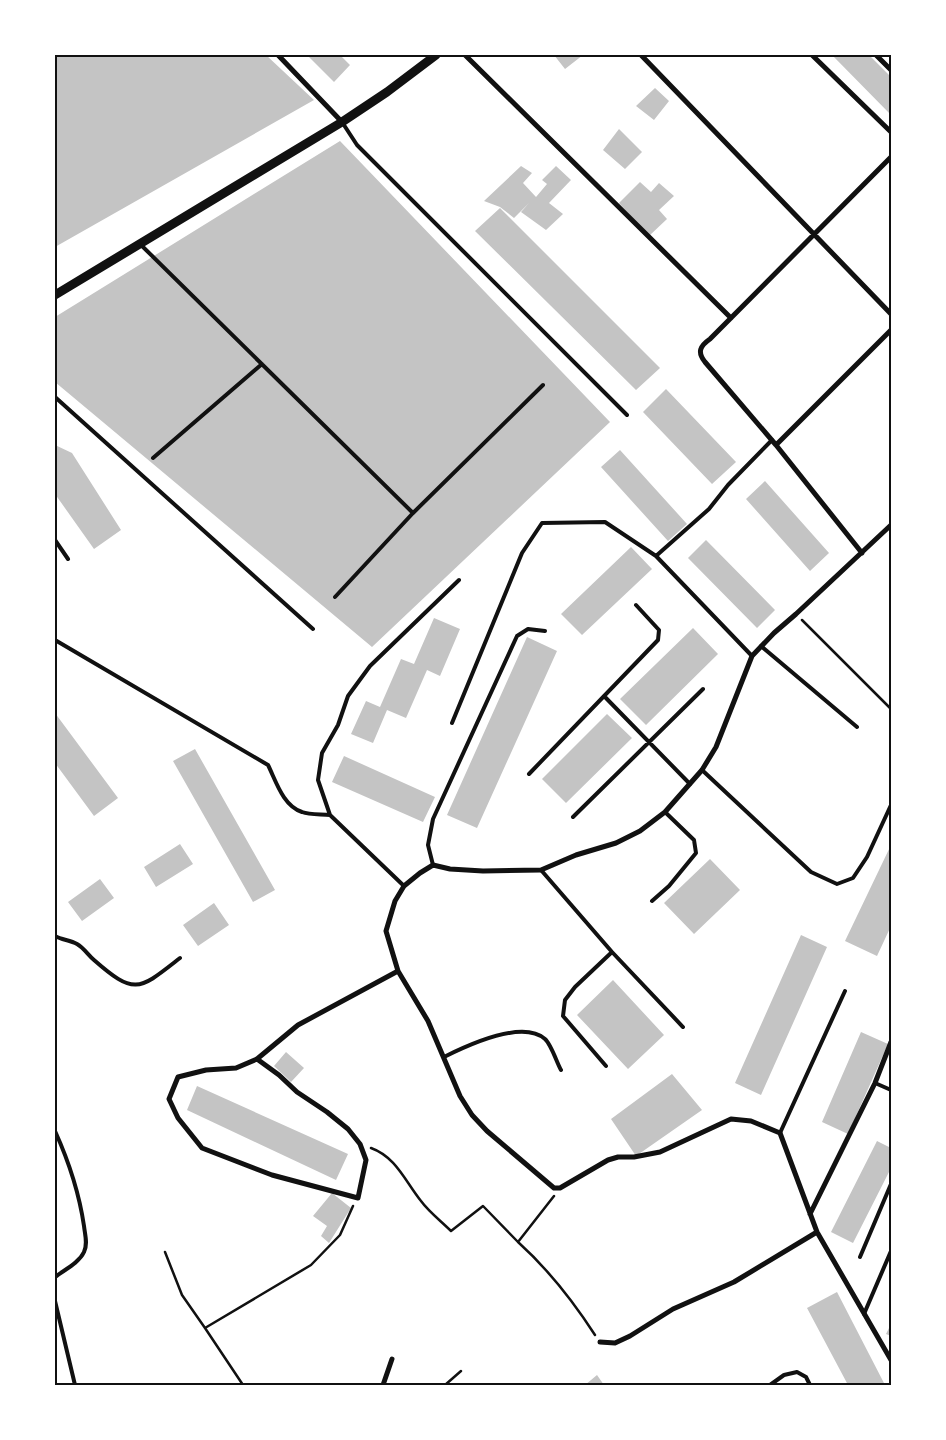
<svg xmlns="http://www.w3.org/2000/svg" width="946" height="1440" viewBox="0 0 946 1440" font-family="Mulish,sans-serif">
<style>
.building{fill:#c4c4c4}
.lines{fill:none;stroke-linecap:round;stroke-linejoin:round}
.path{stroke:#111;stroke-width:2.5}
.service{stroke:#111;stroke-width:4}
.minor{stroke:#111;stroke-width:5}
.tertiary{stroke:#111;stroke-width:9}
.neatline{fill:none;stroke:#111;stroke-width:2}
</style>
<rect width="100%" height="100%" fill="#fff"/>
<path class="building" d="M55,55H266L314,100L55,247Z
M307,55H340L350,65L334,82Z
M554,55H583L565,69Z
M832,55H869L891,77V115Z
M655,88L669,101L654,120L636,106Z
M619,129L642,152L625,169L603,150Z
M340,141L610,422L372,647L55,382V317Z
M521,166L532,173L523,183L536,197L547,184L542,180L556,166L571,180L549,203L563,214L546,230L521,212L529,203L514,218L500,207L484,201Z
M640,182L651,192L659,183L674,196L659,210L667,219L649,236L619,203Z
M500,208L660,368L636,390L475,231Z
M666,389L736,462L712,484L643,412Z
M55,445L72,453L121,530L94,549L55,494Z
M620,450L687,524L668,541L601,467Z
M765,481L829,553L810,571L746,499Z
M706,540L775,610L757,628L688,558Z
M631,547L652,569L582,635L561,614Z
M434,618L460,629L440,676L427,670L406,718L387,710L373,743L351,734L366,701L380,707L401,659L414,664Z
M693,628L718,654L646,725L620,699Z
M527,637L557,651L477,828L447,815Z
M55,713L118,798L94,816L55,763Z
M607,714L632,738L566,803L542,779Z
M195,749L275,890L253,902L173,761Z
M344,756L435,797L423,822L332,782Z
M180,844L193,864L156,887L144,867Z
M891,845V926L877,956L845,941Z
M710,859L740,890L694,934L664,903Z
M100,879L114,898L82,921L68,902Z
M214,903L229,925L198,946L183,925Z
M801,935L827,947L761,1095L735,1083Z
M613,980L664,1035L628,1069L577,1015Z
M861,1032L888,1044L848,1134L822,1122Z
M286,1052L304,1068L291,1082L274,1066Z
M672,1074L702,1110L636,1156L611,1119Z
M197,1086L348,1154L336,1180L187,1110Z
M877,1141L891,1148V1168L853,1243L831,1232Z
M332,1193L351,1208L329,1243L321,1236L327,1226L313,1216Z
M837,1292L885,1385H848L807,1308Z
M891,1324V1336L886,1334Z
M597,1375L604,1385H585Z"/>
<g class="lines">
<path class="path" d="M802,620L891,709
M371,1148C396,1157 405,1181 421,1201C429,1212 441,1221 451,1231L483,1206L518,1242L554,1196
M518,1242C549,1270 573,1301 595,1335
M165,1252L182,1295L205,1328
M243,1385L205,1328L311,1265L340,1235L353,1206
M445,1385L461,1371"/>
<path class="service" d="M342,122L357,145L627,415
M140,244L413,513
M55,397L313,629
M153,458L262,364
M55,540L68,559
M656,556L709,509L728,485L772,440
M335,597L413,513L543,385
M55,640L268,765C276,781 283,806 302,812C310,815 321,814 330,815
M761,646L857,727
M604,696L690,784
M452,723L522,553L542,523L605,522L656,556L752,656
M702,770L811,872L837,884L853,878L867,857L891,805
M529,774L658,640L659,630L636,605
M573,817L703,689
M433,865L428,845L433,819L517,636L528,629L545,631
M541,870L612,952L683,1027
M404,886L330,815L318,780L322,753L338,725L348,696L370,666L459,580
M652,901L669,886L696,853L694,840L665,812
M55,936C62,940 70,940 77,944C84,948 88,955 94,960C135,996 139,990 180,958
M444,1057C466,1046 522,1019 545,1039C551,1044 557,1063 561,1070
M606,1066L563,1016L565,1000L575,987L612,952
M875,1083L891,1090
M55,1131C69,1162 79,1192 84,1226C85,1235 88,1244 84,1252C79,1263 64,1270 55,1277
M780,1133L845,991
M860,1257L891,1184
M55,1301L75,1385
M864,1314L891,1251
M770,1385L784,1375L797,1372L806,1377L810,1385"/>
<path class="minor" d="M278,55L342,122
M465,55L731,318
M641,55L891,314
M812,55L891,132
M876,55L891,70
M776,445L891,330
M862,553L776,445L705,362C697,352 700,346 710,339L891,157
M398,971L428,1021L460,1096L472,1115L487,1131L554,1188H560L608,1160L618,1157H634L660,1152L731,1119L751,1121L780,1133L817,1232L891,1360
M257,1059L279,1075L297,1092L327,1112L348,1129L360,1144L366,1160L358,1198L272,1175L202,1148L178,1118L169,1099L178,1077L206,1070L236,1068L257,1059L298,1025L398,971L386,931L395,901L404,886L420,873L433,865L450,869L483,871L541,870L576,855L616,843L640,831L665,812L702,770L716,747L752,656L774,633L796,614L891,525
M810,1214L875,1083L891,1042
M600,1342L615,1343L630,1336L673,1309L734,1282L817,1232
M383,1385L392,1359"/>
<path class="tertiary" d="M55,295L342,122L387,92L436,55"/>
</g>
<rect width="946" height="1440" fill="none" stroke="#ffffff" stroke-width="112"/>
<rect x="56" y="56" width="834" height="1328" class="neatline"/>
</svg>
